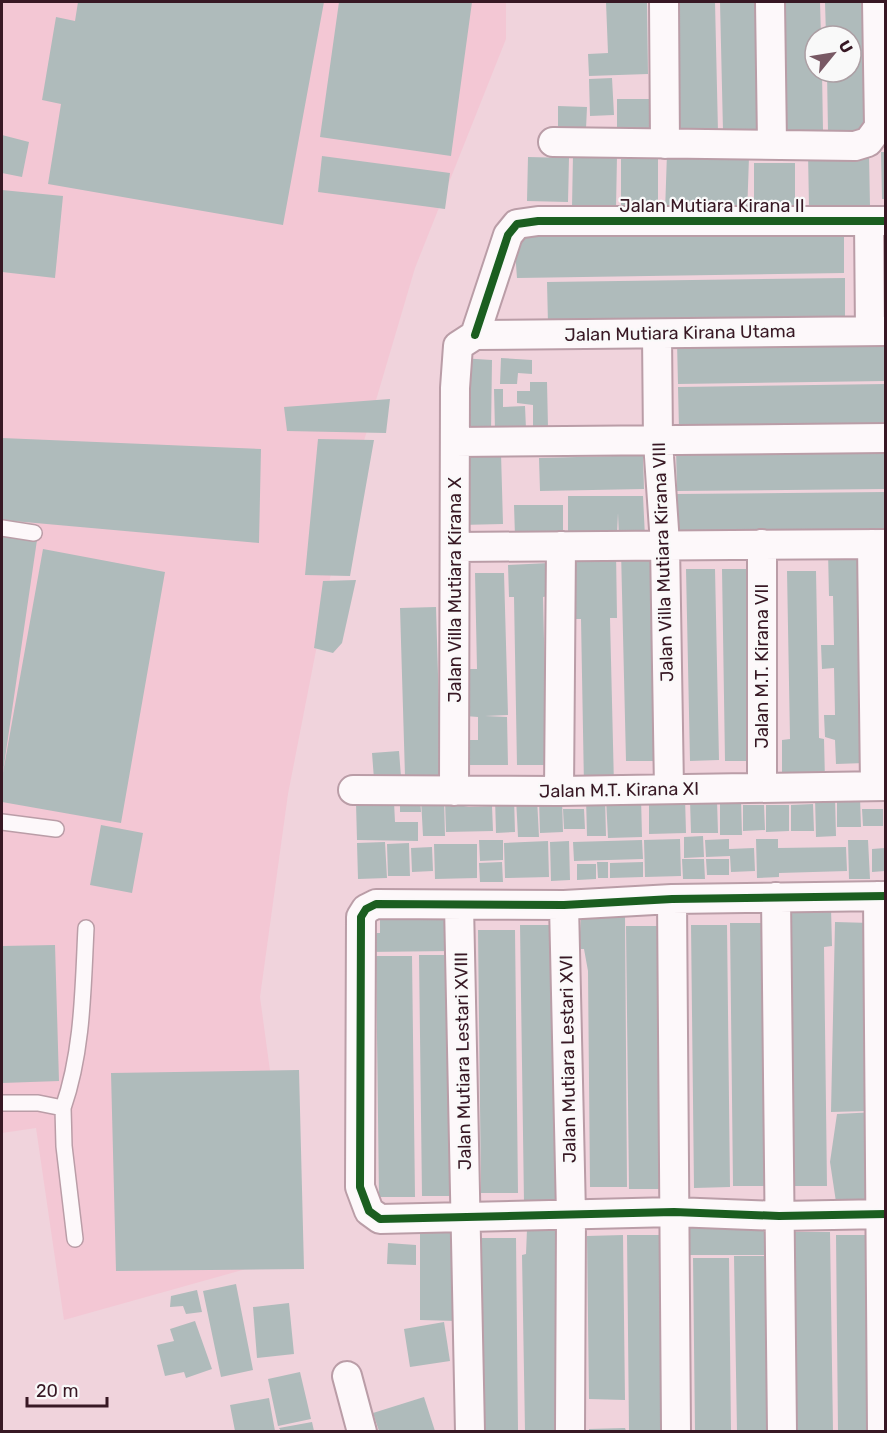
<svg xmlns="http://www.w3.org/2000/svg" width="887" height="1433" viewBox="0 0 887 1433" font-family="Rubik,sans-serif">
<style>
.built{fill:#f3c7d4}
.building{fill:#afbbbb}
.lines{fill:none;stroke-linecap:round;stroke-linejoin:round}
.lane-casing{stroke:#ba9da7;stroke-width:18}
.street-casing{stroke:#ba9da7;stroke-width:32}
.lane{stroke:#fdf8fa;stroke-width:15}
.street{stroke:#fdf8fa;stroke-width:28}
.cycleway-casing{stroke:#f9f9f9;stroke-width:11}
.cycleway{stroke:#1b5e20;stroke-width:8}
.labels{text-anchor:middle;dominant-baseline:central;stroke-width:4.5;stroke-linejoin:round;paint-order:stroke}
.street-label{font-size:18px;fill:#381824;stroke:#f9f9f9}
</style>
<rect width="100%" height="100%" fill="#f0d3dc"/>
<path class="built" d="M2,2H506V39L415,268L343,512L288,794L260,997L278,1130L303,1253L64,1320L36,1128L2,1133Z"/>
<path class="building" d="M78,2H324L283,225L48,184L61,104L42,100L56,17L75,21Z
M339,2H472L451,156L320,137Z
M606,2H647L648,74L589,76L588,54L608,53Z
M675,2H715L718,132L678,133Z
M720,2H761L764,131H723Z
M780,2H820L821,36H815V72H822L823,131L783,132Z
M825,2H866L868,131L828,132L827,72H851V36H826Z
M612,78L614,115L590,116L589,79Z
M617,99H649L650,135H617Z
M558,106L587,107L586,129L558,127Z
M2,135L29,142L22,177L2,173Z
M881,152H885V199H882Z
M667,153L749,157L747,215L665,212Z
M808,153H869L870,207H809Z
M573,155L617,156L616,208L572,207Z
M322,156L450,173L445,209L318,192Z
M528,157L569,158L568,202L527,201Z
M621,159H658V208H621Z
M754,163H795V210L754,209Z
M2,190L63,196L55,278L2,272Z
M878,225H885V263H879Z
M844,231V273L517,278L514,238L606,233Z
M845,278V320L548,324L547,282Z
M885,339V381L678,384L677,342Z
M460,358L492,360L491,433L459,431Z
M501,358L532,360V374L518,373L517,384H500Z
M530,382H547L548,428H533V405L517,403V391H530Z
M885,384V426L679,429L678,387Z
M494,389H503V407L525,406L526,429L495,430Z
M390,399L386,433L287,431L284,407Z
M2,438L261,449L259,543L2,520Z
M318,439L374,440L350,576L305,575Z
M885,447V489L677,491L676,449Z
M458,453H501L503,524L460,525Z
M615,456H643L644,489L540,491L539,458Z
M885,492V534L677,536L676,494Z
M568,496H643L645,537H619L618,513L617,534L568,533Z
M514,505H563V536H515Z
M2,535L37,540L3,772H2Z
M43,549L165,572L121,823L2,802V778Z
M663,549L655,761H626L621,551Z
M828,551H869L865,763L836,764L835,740L825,737L824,715H835L834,668L822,669L821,645H834L833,596H829Z
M616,552L617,618H610L614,786H584L581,619H574L573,553Z
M549,563V596L543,597L547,765H517L514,597H509L508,565Z
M686,569H715L719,760L690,761Z
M722,569H751L754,761H725Z
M787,571H816L819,738L824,739L825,781L782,774V740L790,739Z
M475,573H504L508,715L485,716L507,717L508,765H465L464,740H478V717L465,716L464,669H477Z
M356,580L342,643L333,653L314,648L323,581Z
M436,607L441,775L405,776L400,608Z
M399,751L401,777L374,779L372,753Z
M605,797L606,836H587L586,798Z
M641,797L642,837L608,838L606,798Z
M685,797L686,833L649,834V798Z
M815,797H835L836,836L816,837Z
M837,797H860L861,827H837Z
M420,798L421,812H400V799Z
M444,798L445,836H423L421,799Z
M495,798H514L515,832L496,833Z
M516,798H537L539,837H518Z
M562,799L563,832L540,833L539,800Z
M720,799H741L742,835H720Z
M445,800H458V805L469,807L492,806L493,831L446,832Z
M690,800H717L718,833H691Z
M394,802L395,822H418V841L357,840L356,803Z
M813,804L814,831H791V805Z
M743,805H764L765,830L743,831Z
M766,805H789V831L766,832Z
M563,809H584L585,829H564Z
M862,809H883V826H863Z
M101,825L143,833L132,893L90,885Z
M703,836L704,857L684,858V837Z
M680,839L681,876L645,877L644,840Z
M729,839V849L754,848L755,871L731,872L730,856L706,857L705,840Z
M756,839H778V848L846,847L847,871L779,873V877L757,878Z
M479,840H503V860L480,861Z
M642,840L643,859L574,861L573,842Z
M848,840H868L870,879H849Z
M548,841L549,877L505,878L504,843Z
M569,841L570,880L551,881L550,842Z
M385,842L387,878L358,879L357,843Z
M409,843L410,876H388L387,844Z
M434,844H477V878L435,879Z
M432,847L433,871L412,872L411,848Z
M885,848V871L872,872V849Z
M682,859H704L705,879H683Z
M706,859H729V875H707Z
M502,862L503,882H480L479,863Z
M597,862H608V878H598Z
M643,862V877L610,878V863Z
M577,864H596V879L577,880Z
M786,908H831L832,946L824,947L827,1186H790Z
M581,915H625L627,1187H590L588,971L584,949H579Z
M380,917L446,918L451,951L367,952L366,933H380Z
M835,922L871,923L869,1111L831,1112Z
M730,923H766L769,1186H733Z
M520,925H557L560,1202L524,1203Z
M691,925H727L730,1187L694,1188Z
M626,926H663L666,1189H629Z
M478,930H515L518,1193H481Z
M55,945L59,1081L2,1083V946Z
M419,955H455L458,1196H422Z
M376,956H412L415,1197H379Z
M299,1070L304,1269L116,1271L111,1073Z
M876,1112L877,1202H836L830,1162L837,1114Z
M688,1227L764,1228L765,1255H688Z
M527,1229H565L561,1431H525L522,1255L526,1254Z
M794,1232H830L833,1431H796Z
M420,1233H458L457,1321L420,1320Z
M623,1235L625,1400L589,1399L587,1236Z
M627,1235H663L665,1431H629Z
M836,1235H872L874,1431H838Z
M479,1238H516L518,1431H482Z
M388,1243L416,1245V1265L387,1264Z
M734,1256H770L772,1431H737Z
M693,1258H729L731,1431H695Z
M236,1284L253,1370L221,1377L203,1291Z
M197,1290L202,1312L186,1314L183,1306L170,1307L171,1296Z
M289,1303L294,1354L257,1358L253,1307Z
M195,1321L212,1369L186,1378L184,1372L165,1376L157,1345L174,1341L170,1329Z
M444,1322L450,1361L410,1367L404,1329Z
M300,1372L311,1419L278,1426L268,1379Z
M424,1397L435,1431H379L373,1413Z
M269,1398L275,1431H235L230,1405Z
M312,1422L314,1431H281L279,1428Z
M625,1428L626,1431H589V1429Z"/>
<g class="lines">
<defs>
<path id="lane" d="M2,528L34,533
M2,822L56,829
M2,1103H38L63,1108L64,1146L75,1239
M63,1108C83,1051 83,987 86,928"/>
<path id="street" d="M664,2L665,144
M770,2L772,143
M553,142L855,146L868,142L879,127L877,2
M869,221L870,331
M657,334L658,442L665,544L669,789
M475,335L508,235L517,224L538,221H886
M475,335L886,331
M455,442L886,438
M872,544L875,786
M456,547L886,544
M762,787V544
M353,790L559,791L886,786
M454,791L455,388L458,346L475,335
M559,791L561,546
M878,896L882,1432
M886,896L672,899L564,905L376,904L366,909L361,917L360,1187L369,1211L380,1219L674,1212L779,1216L886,1214
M776,897L782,1432
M672,899L676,1432
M459,905L470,1432
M564,905L571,1214L570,1432
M347,1376L362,1432"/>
</defs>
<use href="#lane" class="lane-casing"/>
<use href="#street" class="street-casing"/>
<use href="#lane" class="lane"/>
<use href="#street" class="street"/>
<defs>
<path id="cycleway" d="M475,335L508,235L517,224L538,221H886
M886,896L672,899L564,905L376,904L366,909L361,917L360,1187L369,1211L380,1219L674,1212L779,1216L886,1214"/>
</defs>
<use href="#cycleway" class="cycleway-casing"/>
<use href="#cycleway" class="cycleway"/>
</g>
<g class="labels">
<g class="street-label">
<text x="712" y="206">Jalan Mutiara Kirana II</text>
<text transform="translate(680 333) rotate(-1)">Jalan Mutiara Kirana Utama</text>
<text transform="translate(663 562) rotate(-92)">Jalan Villa Mutiara Kirana VIII</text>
<text transform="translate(455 590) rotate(-90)">Jalan Villa Mutiara Kirana X</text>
<text transform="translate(762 666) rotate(-90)">Jalan M.T. Kirana VII</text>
<text transform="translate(619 790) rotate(-1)">Jalan M.T. Kirana XI</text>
<text transform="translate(568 1059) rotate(-91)">Jalan Mutiara Lestari XVI</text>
<text transform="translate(463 1061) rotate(-91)">Jalan Mutiara Lestari XVIII</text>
</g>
</g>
<rect width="887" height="1433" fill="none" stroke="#381824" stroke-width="6"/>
<g transform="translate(833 54) rotate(60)"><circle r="28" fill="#f9f9f9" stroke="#ac9fa4" stroke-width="1.5"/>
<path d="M0-4.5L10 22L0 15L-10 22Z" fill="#785964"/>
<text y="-9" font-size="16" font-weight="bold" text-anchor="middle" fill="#381824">U</text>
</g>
<path d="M27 1397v9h80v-9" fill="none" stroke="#381824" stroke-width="3"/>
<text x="36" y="1397" font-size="18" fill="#381824" stroke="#f9f9f9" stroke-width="4.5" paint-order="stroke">20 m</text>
</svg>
